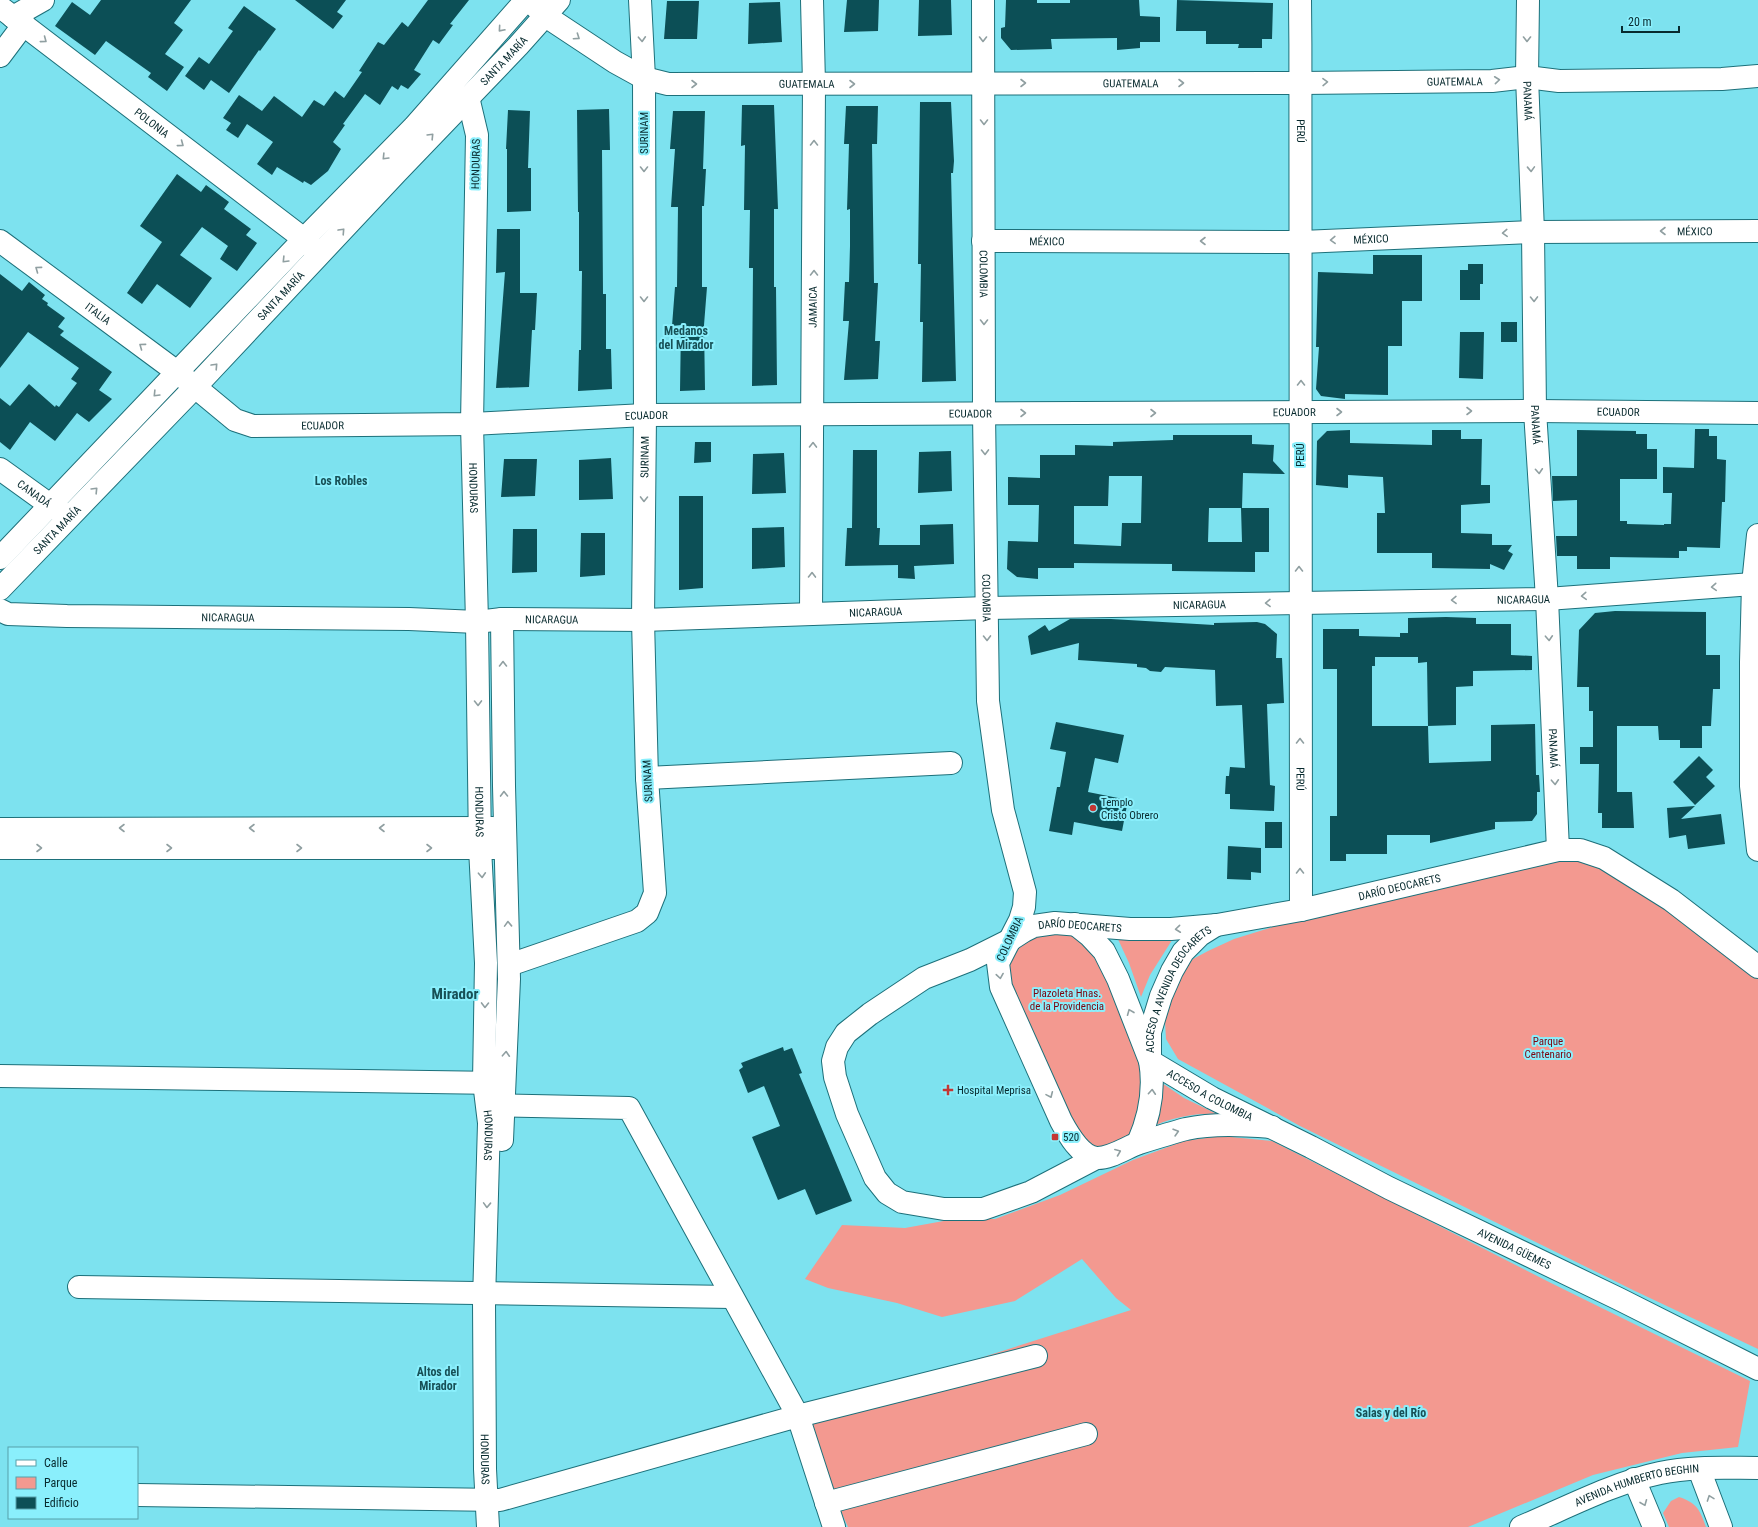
<svg xmlns="http://www.w3.org/2000/svg" width="1758" height="1527" viewBox="0 0 1758 1527" font-family="'Roboto Condensed',sans-serif">
<style>
.green{fill:#f39990}
.building{fill:#0c4f56;fill-rule:evenodd}
.lines{fill:none;stroke-linecap:round;stroke-linejoin:round}
.street-casing{stroke:#1d707a;stroke-width:24}
.secondary-casing{stroke:#1d707a;stroke-width:24}
.street{stroke:#fff;stroke-width:22}
.secondary{stroke:#fff;stroke-width:22}
.oneway{stroke:#909fa1}
.poi-dot{fill:#c43633;stroke:#8aeffc;stroke-width:1.5}
.labels{text-anchor:middle;dominant-baseline:central;stroke-width:4;stroke-linejoin:round;paint-order:stroke}
.street-label{font-size:11px;fill:#082a2e;stroke:#8aeffc}
.poi-label{font-size:11px;fill:#082a2e;stroke:#8aeffc;text-anchor:start}
.park-label{font-size:11px;fill:#7d040e;stroke:#8aeffc}
.neighbourhood-label{font-size:12px;font-weight:bold;fill:#175056;stroke:#8aeffc}
.district-label{font-size:15px;font-weight:bold;fill:#175056;stroke:#8aeffc}
</style>
<rect width="100%" height="100%" fill="#7de2ef"/>
<path class="green" d="M1564,860L1580,861L1594,864L1660,905L1758,979V1349L1635,1291L1300,1126L1178,1059L1166,1039L1165,1021L1169,1003L1183,972L1193,959L1208,951L1234,939L1298,919Z
M1024,931L1090,936L1150,1061L1138,1143L1086,1153L1001,987L1010,940Z
M1117,937H1174L1150,975L1141,997L1129,963Z
M1162,1083L1184,1098L1217,1114C1195,1113 1176,1117 1156,1125L1163,1096Z
M1221,1136L1272,1141L1551,1283L1750,1381L1738,1447L1682,1453L1593,1475L1468,1527H848L798,1416L1131,1310L1116,1298L1082,1259L1015,1301L942,1317L897,1303L828,1288L805,1279L842,1225L905,1228L960,1218L995,1219L1060,1195L1133,1160L1184,1141Z
M1679,1497C1697,1503 1700,1510 1706,1527H1669L1663,1513L1671,1501Z"/>
<path class="building" d="M101,0H191L174,23L183,30L165,54L184,67L167,91L148,77L151,73L106,41L95,55L55,26L72,2L90,15Z
M295,0H346L337,12L343,16L333,29Z
M428,0H469L450,24L453,25L439,44L433,40L414,70L421,74L408,89L401,85L398,90L392,86L380,105L365,94L343,124L345,125L333,142L341,149L328,171L311,185L304,181L303,183L277,167L272,175L257,164L273,142L247,124L238,138L226,130L231,123L223,118L239,95L262,111L274,96L302,117L314,100L324,106L335,91L344,98L362,72L359,71L378,42L384,45L402,22L408,27Z
M847,0H879L878,31L844,32Z
M919,0H951L952,35L918,36Z
M1006,0H1037V3H1070V0H1139L1140,16L1160,17V42H1140V48L1117,50V38L1051,39L1052,49L1011,50L1001,38V28L1005,27Z
M1177,0L1273,3L1272,39H1262V48H1238L1239,44H1206V31H1176Z
M667,1H699L697,39H664Z
M780,2L782,42L748,44L749,3Z
M244,6L276,29L260,51L259,50L229,93L211,80L204,90L185,76L199,57L209,64L233,31L228,28Z
M920,102H951L954,161L953,173H951L956,381L922,382L923,322H920L921,264H918Z
M742,105H774L778,209H774V287H776L777,385L752,386L753,268H749L750,210H744L745,145L741,146Z
M846,106H878L877,144H872L874,283H878L875,341H880L878,379L844,380L849,321H843L845,282H849L850,246V209L847,210L849,144H844Z
M609,109L610,150H602L603,294H606V349H611L612,389L578,391L579,350H581L582,271H579V212H578L577,110Z
M508,110L530,111L528,168H531V211L507,212V149H506Z
M673,111H705L703,169H706L704,206H702V287H707L704,325L705,390L680,391L681,325L672,326L675,287H677L678,207H671L675,149H670Z
M177,174L201,192L206,185L229,202L224,209L251,229L246,235L257,243L237,271L220,259L228,246L202,227L180,255L212,278L190,308L157,284L142,304L127,293L162,242L140,226Z
M497,229H520V293H537L535,330H532L529,387L496,388L505,272L496,273Z
M1373,255H1422V301H1402V346H1388V395L1345,394V399L1321,396L1316,389L1319,347H1316L1318,272L1373,274Z
M1468,264H1483V284H1480V300H1460V270H1468Z
M0,274L22,291L29,282L45,295L42,299L48,303L47,305L65,318L58,327L64,331L60,335L112,372L99,390L112,399L89,422L77,413L55,441L30,422L10,450L0,442V398L10,406L29,384L55,407L56,405L59,407L77,383L71,379L79,368L28,332L0,368Z
M1501,322H1517V342H1501Z
M1460,332H1484L1483,379L1459,378Z
M1695,429H1709V436H1717V459L1726,460L1725,502H1722L1720,548L1687,547V551H1679V558L1610,557V569H1577V556H1557L1556,536H1577V500L1553,501L1552,476H1577V430L1636,431V434H1647V449H1657V479H1620V521H1627V524L1664,525V524H1671L1672,493H1663V467L1694,468Z
M1350,430V443L1432,445V430H1461V439H1482L1481,485H1490V503L1461,505V533L1492,534V545H1512L1508,551L1513,554L1504,570L1490,564V569L1432,568V553H1377V513H1385L1383,477L1348,475V488L1316,485L1317,441L1327,431Z
M1173,435H1252V444L1274,445L1273,461L1285,474L1243,473L1242,508H1209L1208,542H1242L1241,508H1269V552H1255V572L1172,571V564L1074,563V568H1038V579L1017,577L1007,569L1008,541L1038,542L1039,505H1008V477L1040,478V455H1075V445L1113,446V442L1173,440ZM1109,476H1142L1141,523H1122L1121,546L1074,544V506H1108Z
M695,442H711V462L694,463Z
M853,450H877V528H880L879,545H920V525L953,524L954,564L914,566L915,579L898,578V565L845,566L847,528H852Z
M951,451L952,491L918,493L919,452Z
M784,453L786,493L752,494L753,454Z
M611,458L613,499L579,500V460Z
M504,459H537L535,496L501,497Z
M679,496H703V588L679,590Z
M784,527L785,567L752,569V528Z
M513,529H537V572L512,573Z
M581,533H605V575L580,577Z
M1615,611L1706,612V655H1720V689H1713L1711,726H1702V748H1680V740H1659L1658,726H1617V792H1632L1634,828H1602V813H1598L1599,764H1580V747H1593V711H1589V687H1577L1579,630L1595,613Z
M1446,617L1476,618V624H1511V655L1532,656V670L1473,671V686L1456,687V725L1428,726L1429,763L1491,761V725L1535,724L1536,775H1539L1540,792H1537V814L1532,821L1495,822V829L1430,843V835H1387V854H1346V861H1330V816H1337V669H1323V629H1359V636L1400,637V633H1408V618ZM1375,657H1418V663L1427,662L1428,726H1372V666H1375Z
M1070,619H1111L1214,625V623L1257,622L1265,624L1277,634L1276,658H1282L1284,703L1267,704L1270,785L1275,786L1274,811L1230,809V794H1225L1226,776H1229L1230,767L1245,768L1242,705L1216,706L1215,670L1165,667L1161,672L1150,671L1146,668L1137,667V664L1078,660L1079,643L1031,655L1028,636L1045,625L1049,631Z
M1056,722L1124,735L1118,763L1095,758L1088,792L1128,800L1122,831L1074,822L1072,835L1049,831L1057,787H1060L1066,752L1050,749Z
M1699,756L1713,770L1706,777L1715,786L1695,805L1673,782Z
M1695,806L1681,819L1721,814L1725,844L1688,849L1686,835L1669,838L1667,808Z
M1265,822H1282V848H1265Z
M1228,846L1261,848V873L1251,872V880L1227,879Z
M783,1047L784,1051L792,1048L802,1073L799,1074L852,1201L816,1215L805,1189L778,1200L752,1137L780,1126L764,1086L748,1093L739,1070L743,1067L741,1063Z"/>
<g class="lines">
<defs>
<g id="street">
<path id="s1" d="M529,0L544,15L615,62L644,78L668,84L1301,83L1492,81L1527,77L1559,81L1722,79L1758,76"/>
<path id="s2" d="M1300,0C1303,303 1299,606 1301,910"/>
<path id="s3" d="M1528,0L1527,77L1533,232L1535,411L1547,599L1558,850"/>
<path id="s4" d="M0,7L304,239L318,253"/>
<path d="M13,17L43,0"/>
<path d="M0,56L24,24"/>
<path id="s5" d="M468,97L477,135L472,424L477,622L480,848L486,963L484,1082L489,1123L484,1301L485,1469L488,1527"/>
<path id="s6" d="M0,241L177,372L235,420L253,426L472,424L645,415L1535,411L1758,413"/>
<path id="s7" d="M983,241L1302,242L1533,232L1758,231"/>
<path id="s8" d="M0,469L50,505L66,515"/>
<path d="M1758,535L1753,584L1751,662V786L1758,850"/>
<path id="s9" d="M0,610L8,614L67,616L409,619L477,622L502,619L643,620L987,608L1547,599L1753,584"/>
<path id="s10" d="M811,614L814,84L812,0"/>
<path d="M502,619L504,786L509,979L502,1140"/>
<path d="M647,778L951,763"/>
<path d="M0,829L493,828"/>
<path d="M0,848H495"/>
<path d="M1010,940L970,960L924,978L870,1014L846,1033L837,1047L833,1061L835,1077L847,1114L875,1178L887,1193L902,1202L944,1209H983L1031,1192L1096,1158"/>
<path id="s11" d="M509,965L637,921L647,913L655,893L647,778L643,620L645,415L644,78L640,0"/>
<path d="M0,1076L499,1083"/>
<path d="M488,1105L629,1108L798,1416L834,1527"/>
<path d="M79,1287L732,1297"/>
<path d="M137,1495L500,1500L798,1416L1036,1356"/>
<path d="M826,1503L1086,1434"/>
</g>
<g id="secondary">
<path id="s12" d="M983,0L984,413L988,701L1003,810L1025,892L1024,907L1020,920L998,963L1001,987L1061,1121C1068,1134 1080,1156 1096,1158C1110,1159 1127,1147 1139,1143C1155,1138 1171,1133 1186,1129C1214,1123 1243,1125 1272,1127"/>
<path d="M0,558L304,239L414,127L526,0"/>
<path id="s13" d="M0,589L196,386L396,173L518,46L559,0"/>
<path d="M1075,924L1090,936L1104,951L1118,979L1150,1061C1155,1090 1150,1116 1138,1143"/>
<path id="s14" d="M1010,940L1024,931L1034,926L1055,923L1130,929H1171L1217,925L1301,910L1558,850H1580L1604,858L1671,900L1758,967"/>
<path id="s15" d="M1150,1054V1032L1161,996L1172,971L1183,952L1200,935L1216,925"/>
<path id="s16" d="M1150,1061L1212,1098L1311,1147L1389,1188L1619,1299L1758,1369"/>
<path d="M1699,1469L1721,1527"/>
<path d="M1634,1479L1654,1527"/>
<path id="s17" d="M1521,1527C1566,1508 1613,1483 1660,1473C1692,1466 1726,1468 1758,1468"/>
</g>
</defs>
<use href="#street" class="street-casing"/>
<use href="#secondary" class="secondary-casing"/>
<use href="#street" class="street"/>
<use href="#secondary" class="secondary"/>
</g>
<defs><path id="oneway-chevron" d="M-2-3.5L2.5 0L-2 3.5" fill="none" stroke-width="1.6" stroke-linecap="round" stroke-linejoin="round"/></defs>
<g class="oneway">
<use href="#oneway-chevron" transform="translate(501 29) rotate(131)"/>
<use href="#oneway-chevron" transform="translate(577 37) rotate(34)"/>
<use href="#oneway-chevron" transform="translate(642 39) rotate(87)"/>
<use href="#oneway-chevron" transform="translate(983 39) rotate(90)"/>
<use href="#oneway-chevron" transform="translate(1527 39) rotate(90)"/>
<use href="#oneway-chevron" transform="translate(44 40) rotate(37)"/>
<use href="#oneway-chevron" transform="translate(1497 80) rotate(-6)"/>
<use href="#oneway-chevron" transform="translate(1325 82) rotate(-1)"/>
<use href="#oneway-chevron" transform="translate(1023 83)"/>
<use href="#oneway-chevron" transform="translate(1181 83)"/>
<use href="#oneway-chevron" transform="translate(694 84)"/>
<use href="#oneway-chevron" transform="translate(852 84)"/>
<use href="#oneway-chevron" transform="translate(984 122) rotate(90)"/>
<use href="#oneway-chevron" transform="translate(431 136) rotate(-46)"/>
<use href="#oneway-chevron" transform="translate(814 143) rotate(-90)"/>
<use href="#oneway-chevron" transform="translate(181 144) rotate(37)"/>
<use href="#oneway-chevron" transform="translate(385 157) rotate(134)"/>
<use href="#oneway-chevron" transform="translate(644 169) rotate(90)"/>
<use href="#oneway-chevron" transform="translate(1531 169) rotate(88)"/>
<use href="#oneway-chevron" transform="translate(342 231) rotate(-47)"/>
<use href="#oneway-chevron" transform="translate(1663 231) rotate(180)"/>
<use href="#oneway-chevron" transform="translate(1505 233) rotate(177)"/>
<use href="#oneway-chevron" transform="translate(1333 240) rotate(178)"/>
<use href="#oneway-chevron" transform="translate(1203 241) rotate(-180)"/>
<use href="#oneway-chevron" transform="translate(285 260) rotate(134)"/>
<use href="#oneway-chevron" transform="translate(38 269) rotate(-144)"/>
<use href="#oneway-chevron" transform="translate(814 273) rotate(-90)"/>
<use href="#oneway-chevron" transform="translate(644 299) rotate(90)"/>
<use href="#oneway-chevron" transform="translate(1534 299) rotate(89)"/>
<use href="#oneway-chevron" transform="translate(984 322) rotate(90)"/>
<use href="#oneway-chevron" transform="translate(142 346) rotate(-144)"/>
<use href="#oneway-chevron" transform="translate(215 366) rotate(-47)"/>
<use href="#oneway-chevron" transform="translate(1301 383) rotate(-90)"/>
<use href="#oneway-chevron" transform="translate(156 394) rotate(134)"/>
<use href="#oneway-chevron" transform="translate(1469 411)"/>
<use href="#oneway-chevron" transform="translate(1339 412)"/>
<use href="#oneway-chevron" transform="translate(1023 413)"/>
<use href="#oneway-chevron" transform="translate(1153 413)"/>
<use href="#oneway-chevron" transform="translate(813 445) rotate(-89)"/>
<use href="#oneway-chevron" transform="translate(985 452) rotate(89)"/>
<use href="#oneway-chevron" transform="translate(1539 471) rotate(86)"/>
<use href="#oneway-chevron" transform="translate(95 490) rotate(-46)"/>
<use href="#oneway-chevron" transform="translate(644 499) rotate(91)"/>
<use href="#oneway-chevron" transform="translate(1299 569) rotate(-90)"/>
<use href="#oneway-chevron" transform="translate(812 575) rotate(-89)"/>
<use href="#oneway-chevron" transform="translate(1714 587) rotate(176)"/>
<use href="#oneway-chevron" transform="translate(1584 596) rotate(176)"/>
<use href="#oneway-chevron" transform="translate(1454 600) rotate(179)"/>
<use href="#oneway-chevron" transform="translate(1268 603) rotate(179)"/>
<use href="#oneway-chevron" transform="translate(987 638) rotate(89)"/>
<use href="#oneway-chevron" transform="translate(1549 638) rotate(87)"/>
<use href="#oneway-chevron" transform="translate(503 664) rotate(-90)"/>
<use href="#oneway-chevron" transform="translate(478 703) rotate(89)"/>
<use href="#oneway-chevron" transform="translate(1300 741) rotate(-90)"/>
<use href="#oneway-chevron" transform="translate(1555 782) rotate(87)"/>
<use href="#oneway-chevron" transform="translate(504 794) rotate(-91)"/>
<use href="#oneway-chevron" transform="translate(122 828) rotate(180)"/>
<use href="#oneway-chevron" transform="translate(252 828) rotate(180)"/>
<use href="#oneway-chevron" transform="translate(382 828) rotate(180)"/>
<use href="#oneway-chevron" transform="translate(39 848)"/>
<use href="#oneway-chevron" transform="translate(169 848)"/>
<use href="#oneway-chevron" transform="translate(299 848)"/>
<use href="#oneway-chevron" transform="translate(429 848)"/>
<use href="#oneway-chevron" transform="translate(1300 871) rotate(-90)"/>
<use href="#oneway-chevron" transform="translate(482 875) rotate(87)"/>
<use href="#oneway-chevron" transform="translate(508 924) rotate(-92)"/>
<use href="#oneway-chevron" transform="translate(1178 929) rotate(174)"/>
<use href="#oneway-chevron" transform="translate(1000 976) rotate(81)"/>
<use href="#oneway-chevron" transform="translate(485 1005) rotate(91)"/>
<use href="#oneway-chevron" transform="translate(1130 1012) rotate(-112)"/>
<use href="#oneway-chevron" transform="translate(506 1054) rotate(-87)"/>
<use href="#oneway-chevron" transform="translate(1152 1092) rotate(-86)"/>
<use href="#oneway-chevron" transform="translate(1050 1095) rotate(66)"/>
<use href="#oneway-chevron" transform="translate(1176 1132) rotate(-16)"/>
<use href="#oneway-chevron" transform="translate(1118 1152) rotate(-22)"/>
<use href="#oneway-chevron" transform="translate(487 1205) rotate(92)"/>
<use href="#oneway-chevron" transform="translate(1710 1498) rotate(-110)"/>
<use href="#oneway-chevron" transform="translate(1644 1503) rotate(68)"/>
</g>
<g class="poi-dot">
<circle cx="1093" cy="808" r="4"/>
<path d="M946 1084h4v4h4v4h-4v4h-4v-4h-4v-4h4z"/>
<rect x="1051" y="1133" width="8" height="8" rx="2"/>
</g>
<g class="labels">
<g class="street-label">
<text stroke="none"><textPath href="#s13" startOffset="730">SANTA MARÍA</textPath></text>
<text stroke="none"><textPath href="#s1" startOffset="951">GUATEMALA</textPath></text>
<text stroke="none"><textPath href="#s1" startOffset="627">GUATEMALA</textPath></text>
<text stroke="none"><textPath href="#s1" startOffset="303">GUATEMALA</textPath></text>
<text stroke="none"><textPath href="#s3" startOffset="101">PANAMÁ</textPath></text>
<text stroke="none"><textPath href="#s4" startOffset="191">POLONIA</textPath></text>
<text stroke="none"><textPath href="#s2" startOffset="131">PERÚ</textPath></text>
<text transform="translate(644 133) rotate(-90)">SURINAM</text>
<text transform="translate(476 164) rotate(-89)">HONDURAS</text>
<text stroke="none"><textPath href="#s7" startOffset="712">MÉXICO</textPath></text>
<text stroke="none"><textPath href="#s7" startOffset="388">MÉXICO</textPath></text>
<text stroke="none"><textPath href="#s7" startOffset="64">MÉXICO</textPath></text>
<text stroke="none"><textPath href="#s12" startOffset="274">COLOMBIA</textPath></text>
<text stroke="none"><textPath href="#s13" startOffset="406">SANTA MARÍA</textPath></text>
<text stroke="none"><textPath href="#s10" startOffset="307">JAMAICA</textPath></text>
<text stroke="none"><textPath href="#s6" startOffset="122">ITALIA</textPath></text>
<text stroke="none"><textPath href="#s6" startOffset="1356">ECUADOR</textPath></text>
<text stroke="none"><textPath href="#s6" startOffset="1680">ECUADOR</textPath></text>
<text stroke="none"><textPath href="#s6" startOffset="1032">ECUADOR</textPath></text>
<text stroke="none"><textPath href="#s6" startOffset="708">ECUADOR</textPath></text>
<text stroke="none"><textPath href="#s6" startOffset="384">ECUADOR</textPath></text>
<text stroke="none"><textPath href="#s3" startOffset="425">PANAMÁ</textPath></text>
<text transform="translate(1300 455) rotate(-90)">PERÚ</text>
<text stroke="none"><textPath href="#s11" startOffset="606">SURINAM</textPath></text>
<text stroke="none"><textPath href="#s5" startOffset="392">HONDURAS</textPath></text>
<text stroke="none"><textPath href="#s8" startOffset="42">CANADÁ</textPath></text>
<text stroke="none"><textPath href="#s13" startOffset="82">SANTA MARÍA</textPath></text>
<text stroke="none"><textPath href="#s12" startOffset="598">COLOMBIA</textPath></text>
<text stroke="none"><textPath href="#s9" startOffset="1525">NICARAGUA</textPath></text>
<text stroke="none"><textPath href="#s9" startOffset="1201">NICARAGUA</textPath></text>
<text stroke="none"><textPath href="#s9" startOffset="877">NICARAGUA</textPath></text>
<text stroke="none"><textPath href="#s9" startOffset="229">NICARAGUA</textPath></text>
<text stroke="none"><textPath href="#s9" startOffset="553">NICARAGUA</textPath></text>
<text stroke="none"><textPath href="#s3" startOffset="749">PANAMÁ</textPath></text>
<text stroke="none"><textPath href="#s2" startOffset="779">PERÚ</textPath></text>
<text transform="translate(648 781) rotate(-93)">SURINAM</text>
<text stroke="none"><textPath href="#s5" startOffset="716">HONDURAS</textPath></text>
<text stroke="none"><textPath href="#s14" startOffset="398">DARÍO DEOCARETS</textPath></text>
<text stroke="none"><textPath href="#s14" startOffset="74">DARÍO DEOCARETS</textPath></text>
<text transform="translate(1010 939) rotate(-65)">COLOMBIA</text>
<text stroke="none"><textPath href="#s15" startOffset="73">ACCESO A AVENIDA DEOCARETS</textPath></text>
<text stroke="none"><textPath href="#s16" startOffset="69">ACCESO A COLOMBIA</textPath></text>
<text stroke="none"><textPath href="#s5" startOffset="1040">HONDURAS</textPath></text>
<text stroke="none"><textPath href="#s16" startOffset="410">AVENIDA GÜEMES</textPath></text>
<text stroke="none"><textPath href="#s5" startOffset="1364">HONDURAS</textPath></text>
<text stroke="none"><textPath href="#s17" startOffset="124">AVENIDA HUMBERTO BEGHIN</textPath></text>
</g>
<g class="poi-label">
<text x="1101" y="802">Templo<tspan x="1101" dy="13">Cristo Obrero</tspan></text>
<text x="957" y="1090">Hospital Meprisa</text>
<text x="1063" y="1137">520</text>
</g>
<g class="park-label">
<text x="1067" y="993">Plazoleta Hnas.<tspan x="1067" dy="13">de la Providencia</tspan></text>
<text x="1548" y="1041">Parque<tspan x="1548" dy="13">Centenario</tspan></text>
</g>
<g class="neighbourhood-label">
<text x="686" y="331">Medanos<tspan x="686" dy="14">del Mirador</tspan></text>
<text x="341" y="481">Los Robles</text>
<text x="438" y="1372">Altos del<tspan x="438" dy="14">Mirador</tspan></text>
<text x="1391" y="1413">Salas y del Río</text>
</g>
<g class="district-label">
<text x="455" y="994">Mirador</text>
</g>
</g>
<rect x="8" y="1447" width="130" height="72" fill="#8aeffc" stroke="#56a0aa"/>
<rect x="16" y="1460" width="20" height="6" fill="#ffffff" stroke="#56a0aa"/>
<text x="44" y="1467" font-size="12" fill="#082a2e">Calle</text>
<rect x="16" y="1477" width="20" height="12" fill="#f39990" stroke="#56a0aa"/>
<text x="44" y="1487" font-size="12" fill="#082a2e">Parque</text>
<rect x="16" y="1497" width="20" height="12" fill="#0c4f56" stroke="#56a0aa"/>
<text x="44" y="1507" font-size="12" fill="#082a2e">Edificio</text>
<path d="M1622 26v6h57v-6" fill="none" stroke="#082a2e" stroke-width="2"/>
<text x="1628" y="26" font-size="12" fill="#082a2e" stroke="#8aeffc" stroke-width="3" paint-order="stroke">20 m</text>
</svg>
